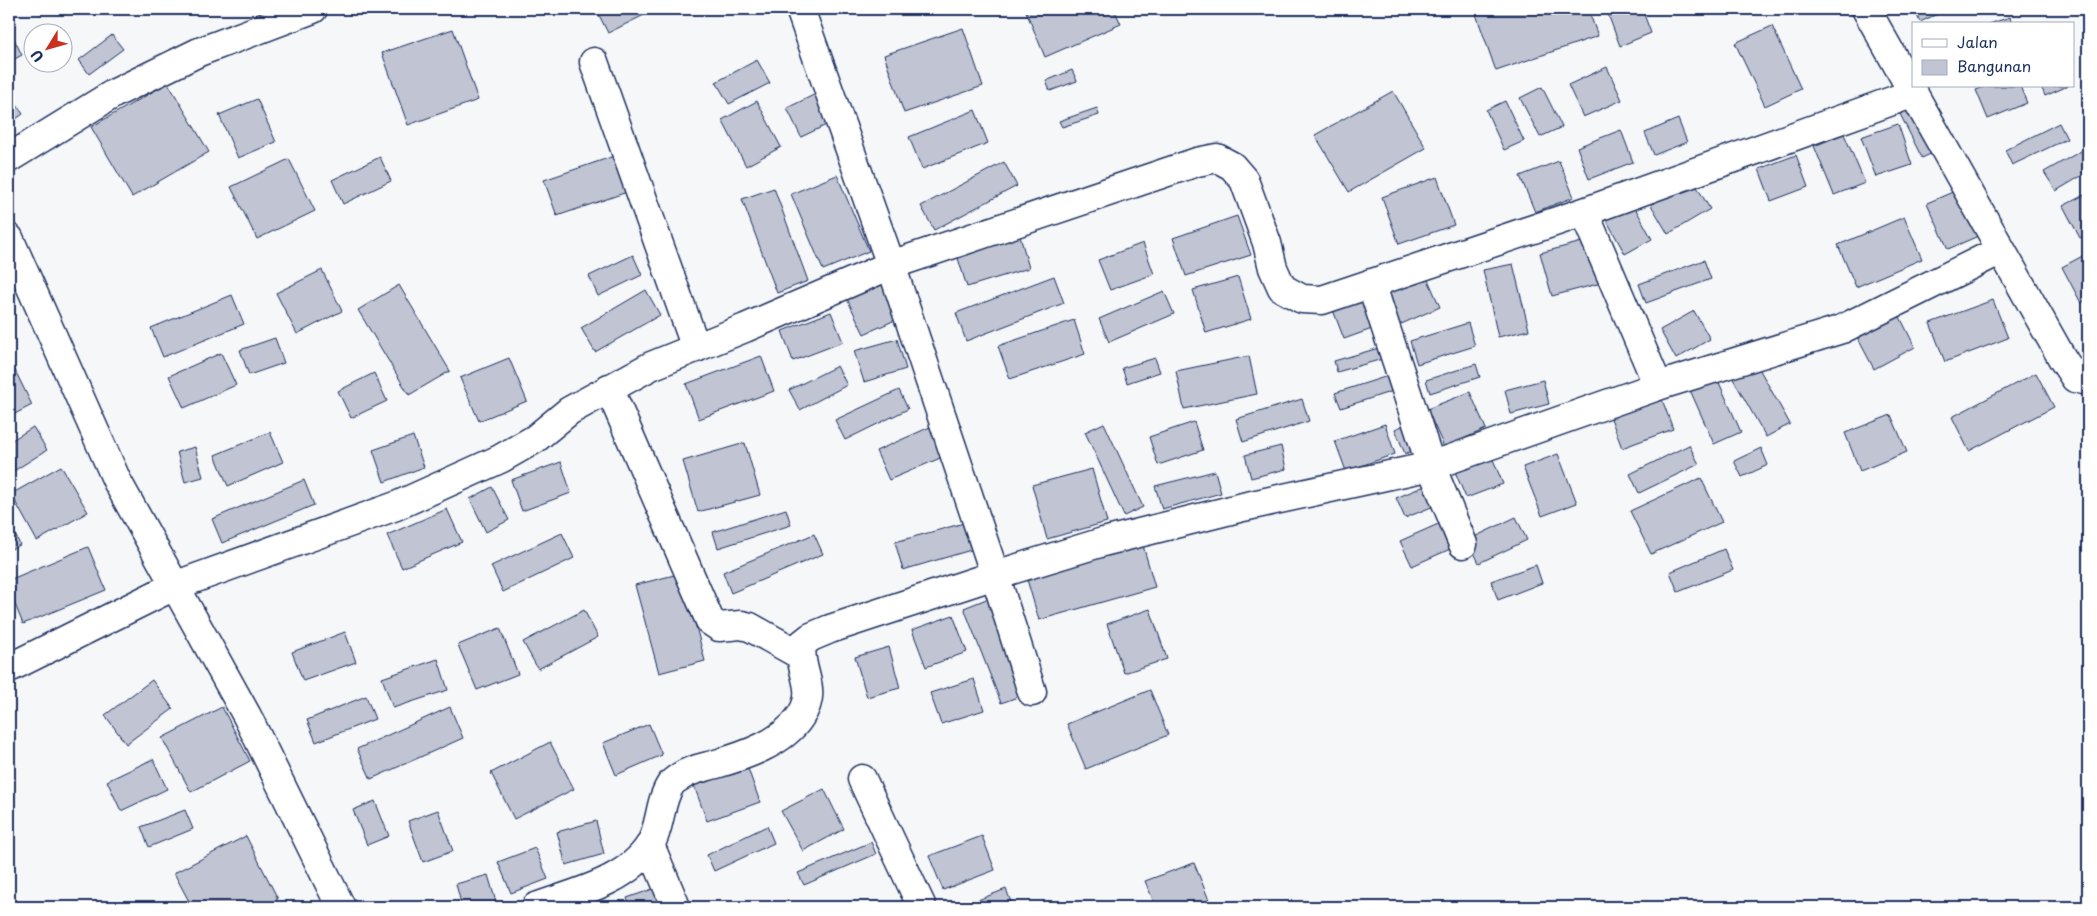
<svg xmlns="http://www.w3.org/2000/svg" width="2097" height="916" viewBox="0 0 2097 916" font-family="'Playpen Sans',sans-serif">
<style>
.building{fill:#c0c4d3;stroke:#1b2f5e}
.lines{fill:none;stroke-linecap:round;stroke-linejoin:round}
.minor-casing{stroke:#1b2f5e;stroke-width:31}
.minor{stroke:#fff;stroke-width:28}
</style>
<rect width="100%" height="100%" fill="#f6f7f9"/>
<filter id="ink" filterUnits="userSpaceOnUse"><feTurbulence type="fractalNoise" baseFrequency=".02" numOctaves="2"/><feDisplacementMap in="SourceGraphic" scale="10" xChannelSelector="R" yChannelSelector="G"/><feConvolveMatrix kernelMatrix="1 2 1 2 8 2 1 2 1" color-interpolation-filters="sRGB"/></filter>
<g filter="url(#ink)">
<path class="building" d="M596,9H646L648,13L608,33Z
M1025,9H1114L1121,24L1045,57Z
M1491,9H1588L1598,36L1496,71L1476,14Z
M1606,9H1642L1651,33L1620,46Z
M1914,9H1948L1920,22Z
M2010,17L2012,24H1989Z
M1772,26L1801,89L1765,106L1735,43Z
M963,28L983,86L904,113L884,55Z
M9,29L22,55L9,62Z
M453,29L478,100L408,125L382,53Z
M112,35L123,49L89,74L79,60Z
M757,60L770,83L729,104L716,82Z
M1607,67L1622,100L1583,117L1568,85Z
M1072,70L1077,81L1050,91L1046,81Z
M168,83L209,152L132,197L91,127Z
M1986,86H2020L2027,103L1988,119L1976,90Z
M2041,86H2068L2045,96Z
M1542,87L1562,127L1540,137L1520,98Z
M824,90L839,119L801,137L787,108Z
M1393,91L1426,148L1349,192L1315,135Z
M9,94L23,114L9,124Z
M257,99L276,142L238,158L219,115Z
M757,101L781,147L746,166L722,120Z
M1505,101L1524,141L1504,150L1486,110Z
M1927,101L1949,145L1922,158L1900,114Z
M1097,108L1099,115L1062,127L1059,121Z
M975,110L988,143L922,169L909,137Z
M1678,119L1687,142L1654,155L1645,133Z
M2059,123L2067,139L2012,165L2005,150Z
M1898,124L1912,165L1876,177L1861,137Z
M1621,130L1633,162L1589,179L1577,147Z
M1844,134L1865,183L1834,195L1814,146Z
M2088,147V172L2056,191L2044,172Z
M617,155L630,191L557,216L544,180Z
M1796,155L1808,187L1771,201L1759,169Z
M380,157L391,181L343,204L332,180Z
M289,159L315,211L257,239L231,187Z
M1559,161L1574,197L1535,212L1520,176Z
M1004,162L1017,186L934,230L921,206Z
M837,175L869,251L823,270L791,194Z
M1437,177L1454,225L1399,244L1382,197Z
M1693,180L1710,209L1668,234L1651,205Z
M1621,182L1652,239L1625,254L1594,197Z
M774,188L808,281L777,293L742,199Z
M1962,188L1983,234L1948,249L1927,203Z
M2088,193V234L2080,238L2063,206Z
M1237,216L1251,255L1186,276L1173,238Z
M1904,217L1922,259L1856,287L1838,245Z
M1020,236L1029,268L967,287L957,255Z
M1597,238L1609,281L1552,296L1540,253Z
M1143,243L1154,274L1110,290L1098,260Z
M2088,253V299L2081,303L2062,267Z
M633,255L642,275L598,296L589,276Z
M1704,260L1711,279L1646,303L1639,284Z
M1513,264L1529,330L1498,337L1483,270Z
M322,270L342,311L297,334L276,293Z
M1426,275L1440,307L1399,325L1385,292Z
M1054,276L1064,303L966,341L956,313Z
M1238,277L1251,319L1206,333L1193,290Z
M885,281L902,317L864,334L847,299Z
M399,285L450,371L409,395L358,310Z
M646,290L660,315L595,352L581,328Z
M1164,291L1174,314L1109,342L1099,319Z
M232,295L244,324L163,357L151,328Z
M1372,295L1383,325L1344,339L1333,310Z
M1993,300L2008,338L1945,362L1930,323Z
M1694,311L1710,339L1676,359L1660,330Z
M1897,311L1915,347L1874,369L1855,333Z
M831,312L843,342L793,361L782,331Z
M1074,320L1085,354L1010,379L998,346Z
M1468,323L1475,346L1417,364L1410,341Z
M275,338L284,363L249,375L240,350Z
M897,339L906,369L864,382L854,351Z
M1389,345L1393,356L1337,372L1334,361Z
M221,353L236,385L184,408L169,376Z
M761,356L774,391L699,419L686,384Z
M1249,356L1257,394L1184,409L1176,371Z
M9,358L32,405L9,417Z
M509,358L527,401L479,421L460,378Z
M1155,358L1160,372L1127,383L1122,368Z
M1756,363L1790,424L1766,437L1732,377Z
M1476,364L1480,377L1430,393L1426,380Z
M837,366L847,385L800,410L789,390Z
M374,373L387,401L351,418L338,391Z
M2036,373L2054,407L1969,451L1952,417Z
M1391,375L1396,390L1341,408L1335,393Z
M1717,378L1741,432L1714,444L1690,390Z
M1543,380L1549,404L1511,414L1505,390Z
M899,390L908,409L845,440L835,420Z
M1470,392L1486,429L1444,447L1427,409Z
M1660,394L1673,429L1622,448L1609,413Z
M1302,399L1309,421L1243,442L1236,419Z
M1891,415L1907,452L1860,471L1845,433Z
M1417,419L1428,444L1405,454L1395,429Z
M1194,422L1203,450L1158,465L1149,437Z
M939,423L952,453L889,480L876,451Z
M1104,423L1143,507L1124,516L1085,432Z
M1385,424L1395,454L1346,471L1335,441Z
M33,427L47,450L9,474V442Z
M270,432L283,462L228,486L215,455Z
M413,436L424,467L384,482L373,450Z
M745,443L760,495L698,512L683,461Z
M1689,445L1699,464L1639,493L1630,474Z
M1281,446L1286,469L1251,478L1245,455Z
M195,447L203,477L185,482L177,452Z
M1761,448L1768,465L1742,477L1734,461Z
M1490,452L1503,484L1466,498L1453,467Z
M1558,454L1577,503L1542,516L1523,467Z
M561,462L571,493L522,511L511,480Z
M61,466L88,512L37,541L11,494Z
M1092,469L1107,522L1047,539L1032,485Z
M1215,471L1221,493L1162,509L1155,486Z
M1701,478L1722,522L1651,554L1630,511Z
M304,480L314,505L222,543L212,519Z
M1432,483L1441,503L1405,518L1396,498Z
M492,487L509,520L486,532L470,499Z
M447,509L462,542L402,568L387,535Z
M786,509L791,525L718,548L713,532Z
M1516,517L1527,540L1479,563L1468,540Z
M9,521L20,545L9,550Z
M1445,521L1457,546L1412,566L1400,541Z
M964,523L971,550L903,570L895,542Z
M562,533L574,558L503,592L491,566Z
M814,534L823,554L731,593L723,572Z
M1142,542L1155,587L1039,620L1026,576Z
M88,547L106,590L23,624L9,590V580Z
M1724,549L1733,570L1678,592L1670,572Z
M1536,565L1542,583L1498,600L1491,581Z
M682,573L705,661L659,673L635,585Z
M989,598L1026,694L1001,703L964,608Z
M1150,609L1167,659L1124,673L1107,624Z
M584,610L598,637L538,669L523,642Z
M953,615L967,652L926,667L912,630Z
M500,628L518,674L477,690L458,645Z
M345,632L356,662L303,681L292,652Z
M889,647L900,688L867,697L855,657Z
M438,659L448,690L393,708L382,678Z
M974,679L984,710L941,724L930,693Z
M152,680L173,709L126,744L105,715Z
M1150,690L1168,735L1086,769L1067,724Z
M366,696L375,719L316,742L307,720Z
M222,707L250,761L191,792L162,738Z
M450,707L463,738L371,779L357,749Z
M649,724L662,755L616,775L603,743Z
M550,742L574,789L514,819L491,773Z
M743,755L760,802L707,821L690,775Z
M153,759L167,789L121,811L107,781Z
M824,789L844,829L803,851L781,811Z
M375,801L389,836L367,845L353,810Z
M185,810L193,829L149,847L141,827Z
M438,810L453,851L423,862L408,821Z
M596,821L604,854L566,865L557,832Z
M767,826L774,843L714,871L707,855Z
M246,836L278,899L262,907H192L174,873Z
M982,836L995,870L943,890L929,856Z
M871,842L876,854L804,885L798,873Z
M535,848L548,879L511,893L498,862Z
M1194,863L1209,900L1189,907H1156L1145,881Z
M488,875L496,902L477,907H462L456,884Z
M670,883L679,907H631L627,898Z
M1006,889L1013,907H960Z"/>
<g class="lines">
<defs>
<path id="minor" d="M800,9L891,265L995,575L1032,692
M1866,9L2062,358L2075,378L2088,381
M594,62L696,348
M9,158L113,94L199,52L313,9
M1584,212L1658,386
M9,238L117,481L247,716L341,907
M1371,283L1431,466L1463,544
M609,388L710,621L719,627L741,625L750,627L800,655
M9,668L174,586L396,506L500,459L535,439L569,411L651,366L745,328L891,265L1197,162L1217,158L1232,166L1244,180L1267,243L1273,268L1282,288L1302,299L1322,300L1584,212L1914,93
M862,779L922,907
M650,845L676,907
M536,907C574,893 627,882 650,845C661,827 659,801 671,784C674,780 680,777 683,775C692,769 706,767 716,764C744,756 783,743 800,717C820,688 797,672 802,644L811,637L830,629L995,575L1103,542L1243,507L1431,466L1658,386L1842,329L2001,250"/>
</defs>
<use href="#minor" class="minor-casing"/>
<use href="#minor" class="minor"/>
</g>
</g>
<rect width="2097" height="916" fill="none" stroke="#fff" stroke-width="30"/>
<rect x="15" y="15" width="2067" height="886" fill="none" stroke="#1b2f5e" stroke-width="2" filter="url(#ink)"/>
<rect x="1912" y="22" width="162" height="65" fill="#ffffff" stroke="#a4acbf"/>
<rect x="1922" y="39" width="25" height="8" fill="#ffffff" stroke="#a4acbf"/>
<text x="1957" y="48" font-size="15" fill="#1b2f5e">Jalan</text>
<rect x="1922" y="60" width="25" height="15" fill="#c0c4d3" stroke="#a4acbf"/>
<text x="1957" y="72" font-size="15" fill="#1b2f5e">Bangunan</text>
<g transform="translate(48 48) rotate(233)"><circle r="24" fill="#ffffff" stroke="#a4acbf"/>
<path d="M0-4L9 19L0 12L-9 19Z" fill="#c8321e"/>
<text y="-8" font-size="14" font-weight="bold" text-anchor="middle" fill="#1b2f5e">U</text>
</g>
</svg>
